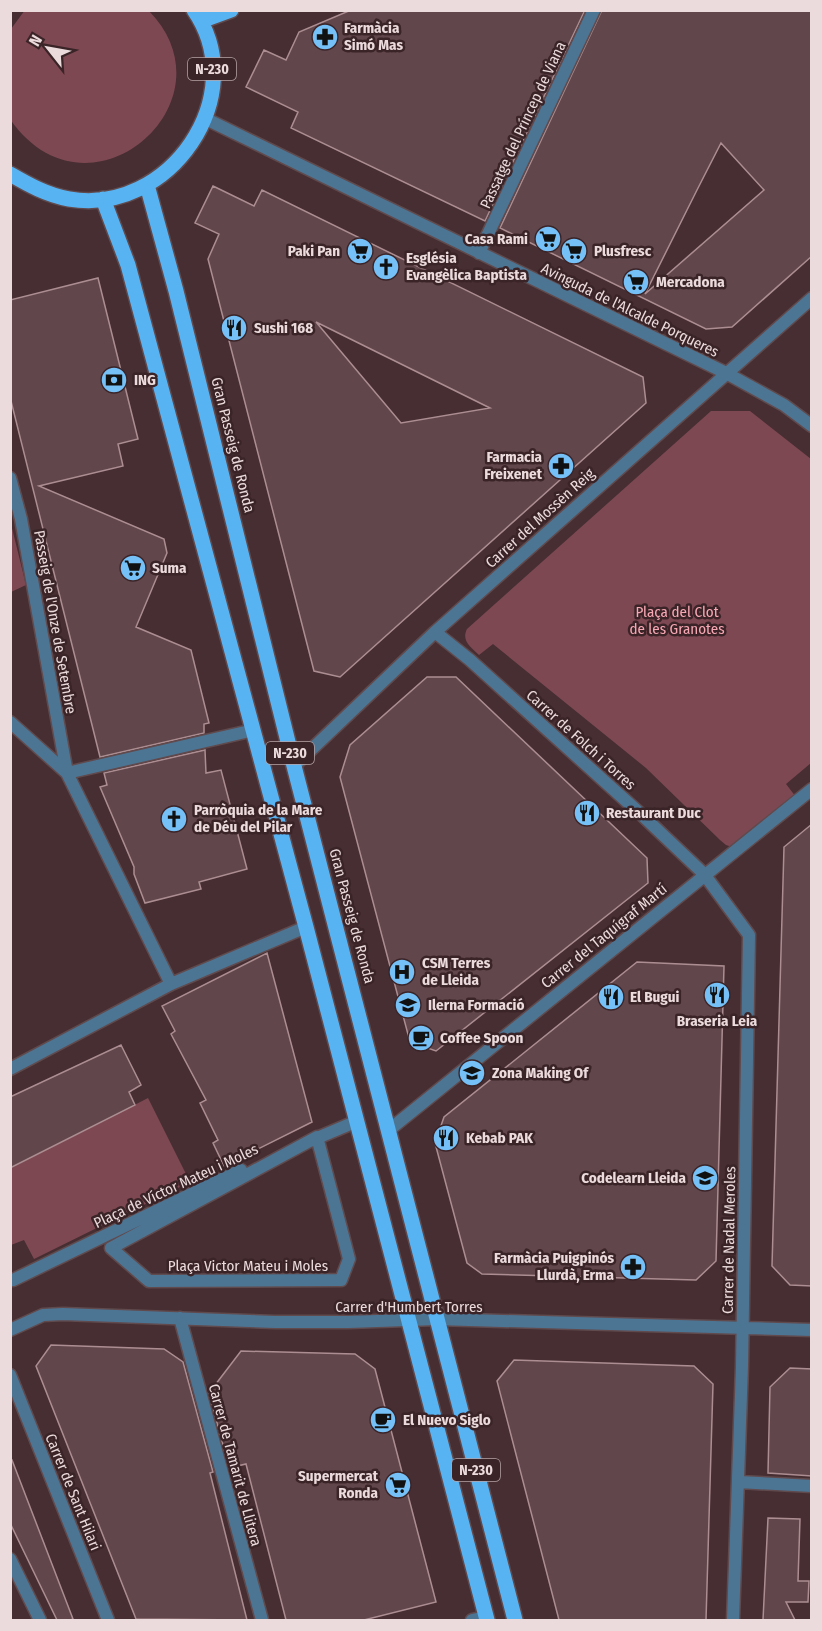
<svg xmlns="http://www.w3.org/2000/svg" width="822" height="1631" viewBox="0 0 822 1631" font-family="'Fira Sans Condensed',sans-serif">
<style>
.green{fill:#7e4852}
.building{fill:#61474b;stroke:#ac8e92;stroke-width:1.5;fill-rule:evenodd}
.lines{fill:none;stroke-linecap:round;stroke-linejoin:round}
.lane-casing{stroke:#604a4d;stroke-width:15}
.street-casing{stroke:#604a4d;stroke-width:15}
.primary-casing{stroke:#604a4d;stroke-width:18}
.lane{stroke:#4c7594;stroke-width:12}
.street{stroke:#4c7594;stroke-width:12}
.primary{stroke:#58b3f3;stroke-width:15}
.labels{text-anchor:middle;dominant-baseline:central;stroke-width:5;stroke-linejoin:round;paint-order:stroke}
.shield{fill:#3b2428;stroke:#b6a4a7;stroke-width:1.5}
.shield-label{font-size:14px;font-weight:bold;fill:#ebdbdd}
.poi-label{font-size:15px;font-weight:bold;fill:#ebdbdd;stroke:#3b2428;text-anchor:start}
.street-label{font-size:15px;fill:#ebdbdd;stroke:#3b2428}
.park-label{font-size:15px;fill:#f8a8b5;stroke:#3b2428}
</style>
<rect width="100%" height="100%" fill="#462e32"/>
<path class="green" d="M25,10L149,11C238,102 88,232 10,119L11,29Z
M711,411H750L811,459V763L786,784L796,797L732,847L726,845L720,840L646,768L493,644L479,655C471,647 461,641 467,629Z
M10,520L26,585L11,592H10Z
M148,1098L190,1182L34,1259L24,1240L11,1245V1168Z"/>
<path class="building" d="M351,10H585L485,221L291,128L298,112L246,87L264,50L286,60L299,32Z
M602,10H812V256L732,327L706,329L500,228ZM721,143L764,190L645,294L697,190Z
M213,186L254,206L262,190L643,377L646,403L340,677L314,671L208,259L219,234L195,223ZM316,322L490,408L401,423Z
M98,278L138,439L118,444L123,466L39,486L164,539L167,553L136,627L191,650L209,723L204,724V733L100,757L10,397V300Z
M427,677H456L647,858L648,883L436,1051L410,1042L340,777L350,745Z
M205,750L206,773L221,770L247,869L199,882L201,889L145,903L134,874V867L100,787L107,785L104,773Z
M812,824V1286L790,1285L772,1266L784,847Z
M267,953L312,1122L224,1166L213,1143L218,1140L200,1103L206,1100L171,1034L175,1031L162,1006Z
M637,962L724,966L716,1261L696,1280L482,1274L467,1263L435,1143L444,1117Z
M121,1045L141,1085L129,1092L135,1105L10,1168V1097Z
M51,1345L164,1349L183,1362L213,1472L210,1473L247,1620L136,1619L36,1366Z
M241,1351L355,1354L375,1369L436,1602L364,1620H286L246,1464L229,1468L209,1393Z
M514,1360L694,1366L713,1384L706,1620H559L497,1381Z
M790,1368L812,1369V1476L768,1473L770,1387Z
M12,1460L73,1619L70,1620H57L10,1523V1461Z
M768,1518L800,1519L798,1581H809L808,1602H786L795,1620H763Z"/>
<g class="lines">
<defs>
<path id="lane" d="M10,1559L40,1620"/>
<path id="street" d="M204,118L726,373L784,405L812,426
M479,253L594,10
M10,478L21,519L67,773L171,984
M435,632L470,660L644,817L704,874L749,935L742,1366L733,1620
M10,722L67,773L254,730
M294,766L435,632L812,298
M10,1069L171,984L306,927
M389,1130L812,789
M317,1137L349,1259L341,1280L149,1281L111,1248Z
M310,1141L355,1122
M13,1280L241,1170
M180,1318L262,1620
M10,1330L43,1315L63,1314L275,1322H348L437,1319L812,1330
M10,1375L108,1620
M739,1482L812,1486
M472,1620L486,1617"/>
<path id="primary" d="M201,21L231,10
M10,174C29,185 47,195 69,199C169,216 253,96 194,10
M147,185L176,291L294,766L515,1620
M103,199L128,265L306,927L487,1620"/>
</defs>
<use href="#lane" class="lane-casing"/>
<use href="#street" class="street-casing"/>
<use href="#primary" class="primary-casing"/>
<use href="#lane" class="lane"/>
<use href="#street" class="street"/>
<use href="#primary" class="primary"/>
</g>
<defs>
<symbol id="pharmacy-disc" viewBox="-11 -11 22 22"><circle r="9.5" fill="#75c0f6" stroke="#3b2428"/><path d="M-2-6h4v4h4v4h-4v4h-4v-4h-4v-4h4Z" fill="#111"/></symbol>
<symbol id="supermarket-disc" viewBox="-11 -11 22 22"><circle r="9.5" fill="#75c0f6" stroke="#3b2428"/><path d="M-6-5.5h2.5l.6 2H6L4.5 2H-2.5L-4.4-4H-6ZM-1.5 3.2a1.3 1.3 0 1 0 .1 0ZM3 3.2a1.3 1.3 0 1 0 .1 0Z" fill="#111"/></symbol>
<symbol id="church-disc" viewBox="-11 -11 22 22"><circle r="9.5" fill="#75c0f6" stroke="#3b2428"/><path d="M-1.2-6h2.4v3.5h3.3v2.4h-3.3V6h-2.4V-.1h-3.3v-2.4h3.3Z" fill="#111"/></symbol>
<symbol id="restaurant-disc" viewBox="-11 -11 22 22"><circle r="9.5" fill="#75c0f6" stroke="#3b2428"/><path d="M-5-6h1v4h1v-4h1v4h1v-4h1v5L-1.5 .5V6h-2V.5L-5-1ZM5-6V6H3V1.5H1.5Q1.5-4 5-6Z" fill="#111"/></symbol>
<symbol id="bank-disc" viewBox="-11 -11 22 22"><circle r="9.5" fill="#75c0f6" stroke="#3b2428"/><path d="M-6-4H6V4H-6ZM0-2.3a2.3 2.3 0 1 0 0 4.6a2.3 2.3 0 1 0 0-4.6Z" fill="#111"/></symbol>
<symbol id="hospital-disc" viewBox="-11 -11 22 22"><circle r="9.5" fill="#75c0f6" stroke="#3b2428"/><path d="M-5-5h3v3.5h4V-5h3V5h-3V1.5h-4V5h-3Z" fill="#111"/></symbol>
<symbol id="school-disc" viewBox="-11 -11 22 22"><circle r="9.5" fill="#75c0f6" stroke="#3b2428"/><path d="M0-5L7-2L0 1L-7-2ZM-4 1L0 2.5L4 1V4Q0 6-4 4Z" fill="#111"/></symbol>
<symbol id="cafe-disc" viewBox="-11 -11 22 22"><circle r="9.5" fill="#75c0f6" stroke="#3b2428"/><path d="M-5.5-4.5H6V0H3Q3 3.5 0 3.5H-2.5Q-5.5 3.5-5.5 0ZM3-3.2v2h1.7v-2ZM-6 4.5H4V6H-6Z" fill="#111"/></symbol>
</defs>
<g fill-rule="evenodd">
<use href="#pharmacy-disc" x="310" y="22" width="30" height="30"/>
<use href="#supermarket-disc" x="533" y="224" width="30" height="30"/>
<use href="#supermarket-disc" x="345" y="236" width="30" height="30"/>
<use href="#supermarket-disc" x="559" y="236" width="30" height="30"/>
<use href="#church-disc" x="371" y="252" width="30" height="30"/>
<use href="#supermarket-disc" x="621" y="267" width="30" height="30"/>
<use href="#restaurant-disc" x="219" y="313" width="30" height="30"/>
<use href="#bank-disc" x="99" y="365" width="30" height="30"/>
<use href="#pharmacy-disc" x="546" y="451" width="30" height="30"/>
<use href="#supermarket-disc" x="118" y="553" width="30" height="30"/>
<use href="#restaurant-disc" x="572" y="798" width="30" height="30"/>
<use href="#church-disc" x="159" y="804" width="30" height="30"/>
<use href="#hospital-disc" x="387" y="957" width="30" height="30"/>
<use href="#restaurant-disc" x="702" y="980" width="30" height="30"/>
<use href="#restaurant-disc" x="596" y="982" width="30" height="30"/>
<use href="#school-disc" x="393" y="990" width="30" height="30"/>
<use href="#cafe-disc" x="406" y="1023" width="30" height="30"/>
<use href="#school-disc" x="457" y="1058" width="30" height="30"/>
<use href="#restaurant-disc" x="431" y="1123" width="30" height="30"/>
<use href="#school-disc" x="690" y="1163" width="30" height="30"/>
<use href="#pharmacy-disc" x="618" y="1252" width="30" height="30"/>
<use href="#cafe-disc" x="368" y="1405" width="30" height="30"/>
<use href="#supermarket-disc" x="383" y="1470" width="30" height="30"/>
</g>
<g class="labels">
<g class="shield">
<rect x="188" y="58" width="48" height="22" rx="4.5"/>
<rect x="266" y="742" width="48" height="22" rx="4.5"/>
<rect x="452" y="1459" width="48" height="22" rx="4.5"/>
</g>
<g class="shield-label">
<text x="212" y="69">N-230</text>
<text x="290" y="753">N-230</text>
<text x="476" y="1470">N-230</text>
</g>
<g class="poi-label">
<text x="344" y="28">Farmàcia<tspan x="344" dy="17">Simó Mas</tspan></text>
<text x="528" y="239" text-anchor="end">Casa Rami</text>
<text x="340" y="251" text-anchor="end">Paki Pan</text>
<text x="594" y="251">Plusfresc</text>
<text x="406" y="258">Església<tspan x="406" dy="17">Evangèlica Baptista</tspan></text>
<text x="656" y="282">Mercadona</text>
<text x="254" y="328">Sushi 168</text>
<text x="134" y="380">ING</text>
<text x="542" y="457" text-anchor="end">Farmacia<tspan x="542" dy="17">Freixenet</tspan></text>
<text x="152" y="568">Suma</text>
<text x="194" y="810">Parròquia de la Mare<tspan x="194" dy="17">de Déu del Pilar</tspan></text>
<text x="606" y="813">Restaurant Duc</text>
<text x="422" y="963">CSM Terres<tspan x="422" dy="17">de Lleida</tspan></text>
<text x="630" y="997">El Bugui</text>
<text x="428" y="1005">Ilerna Formació</text>
<text x="717" y="1021" text-anchor="middle">Braseria Leia</text>
<text x="440" y="1038">Coffee Spoon</text>
<text x="492" y="1073">Zona Making Of</text>
<text x="466" y="1138">Kebab PAK</text>
<text x="686" y="1178" text-anchor="end">Codelearn Lleida</text>
<text x="614" y="1258" text-anchor="end">Farmàcia Puigpinós<tspan x="614" dy="17">Llurdà, Erma</tspan></text>
<text x="403" y="1420">El Nuevo Siglo</text>
<text x="378" y="1476" text-anchor="end">Supermercat<tspan x="378" dy="17">Ronda</tspan></text>
</g>
<g class="street-label">
<text transform="translate(523 125) rotate(-65)">Passatge del Príncep de Viana</text>
<text transform="translate(630 310) rotate(26)">Avinguda de l'Alcalde Porqueres</text>
<text transform="translate(233 445) rotate(76)">Gran Passeig de Ronda</text>
<text transform="translate(540 518) rotate(-42)">Carrer del Mossèn Reig</text>
<text transform="translate(55 622) rotate(80)">Passeig de l'Onze de Setembre</text>
<text transform="translate(581 740) rotate(42)">Carrer de Folch i Torres</text>
<text transform="translate(352 916) rotate(75)">Gran Passeig de Ronda</text>
<text transform="translate(604 936) rotate(-39)">Carrer del Taquígraf Martí</text>
<text transform="translate(176 1186) rotate(-25)">Plaça de Víctor Mateu i Moles</text>
<text transform="translate(729 1240) rotate(-89)">Carrer de Nadal Meroles</text>
<text x="248" y="1266">Plaça Victor Mateu i Moles</text>
<text x="409" y="1307">Carrer d'Humbert Torres</text>
<text transform="translate(235 1465) rotate(75)">Carrer de Tamarit de Llitera</text>
<text transform="translate(73 1492) rotate(68)">Carrer de Sant Hilari</text>
</g>
<g class="park-label">
<text x="677" y="612">Plaça del Clot<tspan x="677" dy="17">de les Granotes</tspan></text>
</g>
</g>
<rect width="822" height="1631" fill="none" stroke="#ebdbdd" stroke-width="24"/>
<g transform="translate(48 48) rotate(301)" stroke="#3b2428" stroke-width="4.5" paint-order="stroke">
<path d="M0-4.5L10 22L0 15L-10 22Z" fill="#ebdbdd"/>
<text y="-9" font-size="16" font-weight="bold" text-anchor="middle" fill="#ebdbdd">N</text>
</g>
</svg>
